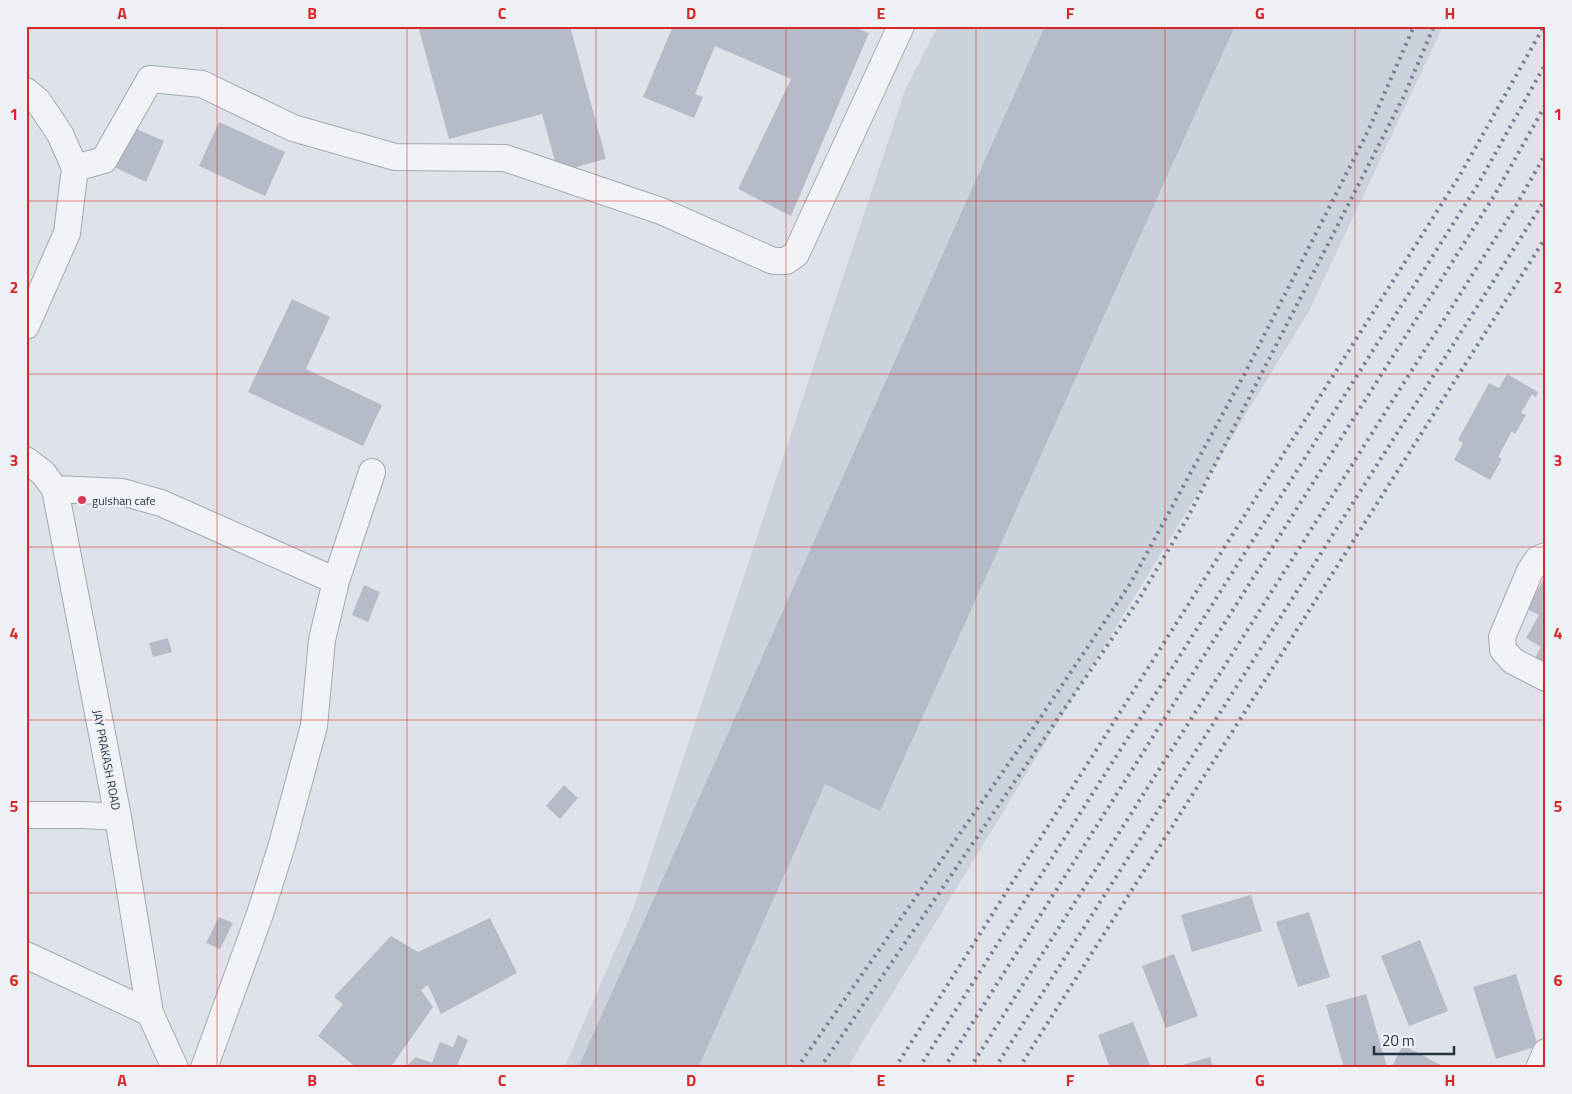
<svg xmlns="http://www.w3.org/2000/svg" width="1572" height="1094" viewBox="0 0 1572 1094" font-family="'Titillium Web',sans-serif">
<style>
.built{fill:#ccd2db}
.building{fill:#b5bcc7}
.lines{fill:none;stroke-linecap:round;stroke-linejoin:round}
.minor-casing{stroke:#a3aab4;stroke-width:28}
.minor{stroke:#f1f3f7;stroke-width:26}
.rail{stroke:#768294;stroke-width:4;stroke-dasharray:2.5 5;stroke-linecap:butt}
.grid{fill:none;stroke:#d62828;stroke-width:1;stroke-opacity:0.55}
.poi-dot{fill:#db3653;stroke:#eef2f7;stroke-width:2}
.labels{text-anchor:middle;dominant-baseline:central;stroke-width:4;stroke-linejoin:round;paint-order:stroke}
.poi-label{font-size:12px;fill:#263142;stroke:#eef2f7;text-anchor:start}
.street-label{font-size:12px;fill:#263142;stroke:#eef2f7}
.neatline{fill:none;stroke:#d62828;stroke-width:2}
.grid-label{font-size:16px;text-anchor:middle;font-weight:bold;fill:#d62828}
</style>
<rect width="100%" height="100%" fill="#dee3e9"/>
<path class="built" d="M938,26H1443L1309,311L862,1043L848,1068H564L634,907L905,90Z"/>
<path class="building" d="M418,26H570L606,159L558,172L542,114L449,139Z
M673,26H851L869,33L791,216L738,189L791,79L715,46L695,94L703,97L694,118L643,97Z
M1045,26H1235L880,811L825,784L698,1068H578Z
M219,122L285,152L265,196L199,166Z
M130,126L164,141L146,182L112,166Z
M292,299L330,317L306,369L382,405L363,446L248,392Z
M1507,374L1538,392L1536,397L1532,394L1521,413L1526,415L1515,434L1512,431L1498,457L1502,459L1490,480L1454,460L1463,443L1458,440L1489,383L1499,388Z
M1546,575V665L1535,658L1541,647L1526,638L1539,615L1527,609Z
M364,585L380,592L368,622L352,615Z
M168,638L172,652L153,657L149,643Z
M564,785L578,798L560,819L546,806Z
M1251,895L1262,931L1192,952L1181,915Z
M1309,912L1330,977L1298,987L1276,922Z
M219,917L233,923L220,949L206,943Z
M490,918L517,973L441,1014L428,985L421,990L433,1007L390,1068H357L318,1036L343,1004L334,997L391,936L418,952Z
M1420,940L1448,1011L1409,1026L1381,956Z
M1174,954L1198,1016L1166,1028L1142,966Z
M1516,974L1538,1046L1496,1059L1473,987Z
M1366,994L1387,1067L1344,1068L1326,1005Z
M1133,1022L1151,1068H1110L1098,1035Z
M458,1035L468,1040L456,1068H404L416,1057L432,1063L440,1042L453,1047Z
M1403,1045L1446,1068H1391Z
M1210,1057L1213,1068H1176V1067Z"/>
<g class="lines">
<defs>
<path id="minor" d="M26,91L38,101L60,134L75,168L67,233L26,326
M75,168L104,160L150,79L202,84L293,128L395,157L505,158L661,211L773,261H786L796,254L901,26
M26,460L43,473L55,489L118,817L150,1013L175,1068
M55,489L122,492L161,503L336,581
M1546,556L1538,559L1530,571L1502,637L1503,650L1513,661L1546,678
M26,815H83L118,817
M26,955L150,1013
M204,1068L260,914L281,848L314,726L322,640L336,581L372,472
M1539,1068L1546,1052"/>
</defs>
<use href="#minor" class="minor-casing"/>
<use href="#minor" class="minor"/>
<path class="rail" d="M797,1068L1034,727L1130,584L1244,375L1368,131L1414,26
M820,1068L1139,599L1188,517L1404,96L1434,26
M895,1068L1460,175L1544,26
M919,1068L1477,186L1546,63
M944,1068L1494,196L1546,104
M970,1068L1514,209L1546,153
M995,1068L1546,198
M1019,1068L1546,237"/>
</g>
<path class="grid" d="M217,26V1068M407,26V1068M596,26V1068M786,26V1068M976,26V1068M1165,26V1068M1355,26V1068M26,201H1546M26,374H1546M26,547H1546M26,720H1546M26,893H1546"/>
<circle class="poi-dot" cx="82" cy="500" r="5"/>
<g class="labels">
<g class="poi-label">
<text x="92" y="500">gulshan cafe</text>
</g>
<g class="street-label">
<text transform="translate(107 760) rotate(79)">JAY PRAKASH ROAD</text>
</g>
</g>
<rect width="1572" height="1094" fill="none" stroke="#eef2f7" stroke-width="55"/>
<path d="M1374 1046v8h80v-8" fill="none" stroke="#263142" stroke-width="2.5"/>
<text x="1382" y="1046" font-size="15" fill="#263142" stroke="#eef2f7" stroke-width="4" paint-order="stroke">20 m</text>
<rect x="28" y="28" width="1516" height="1038" class="neatline"/>
<g class="grid-label">
<text x="122" y="19">A</text>
<text x="312" y="19">B</text>
<text x="502" y="19">C</text>
<text x="691" y="19">D</text>
<text x="881" y="19">E</text>
<text x="1070" y="19">F</text>
<text x="1260" y="19">G</text>
<text x="1450" y="19">H</text>
<text x="14" y="120">1</text>
<text x="1558" y="120">1</text>
<text x="14" y="293">2</text>
<text x="1558" y="293">2</text>
<text x="14" y="466">3</text>
<text x="1558" y="466">3</text>
<text x="14" y="639">4</text>
<text x="1558" y="639">4</text>
<text x="14" y="812">5</text>
<text x="1558" y="812">5</text>
<text x="14" y="986">6</text>
<text x="1558" y="986">6</text>
<text x="122" y="1086">A</text>
<text x="312" y="1086">B</text>
<text x="502" y="1086">C</text>
<text x="691" y="1086">D</text>
<text x="881" y="1086">E</text>
<text x="1070" y="1086">F</text>
<text x="1260" y="1086">G</text>
<text x="1450" y="1086">H</text>
</g>
</svg>
